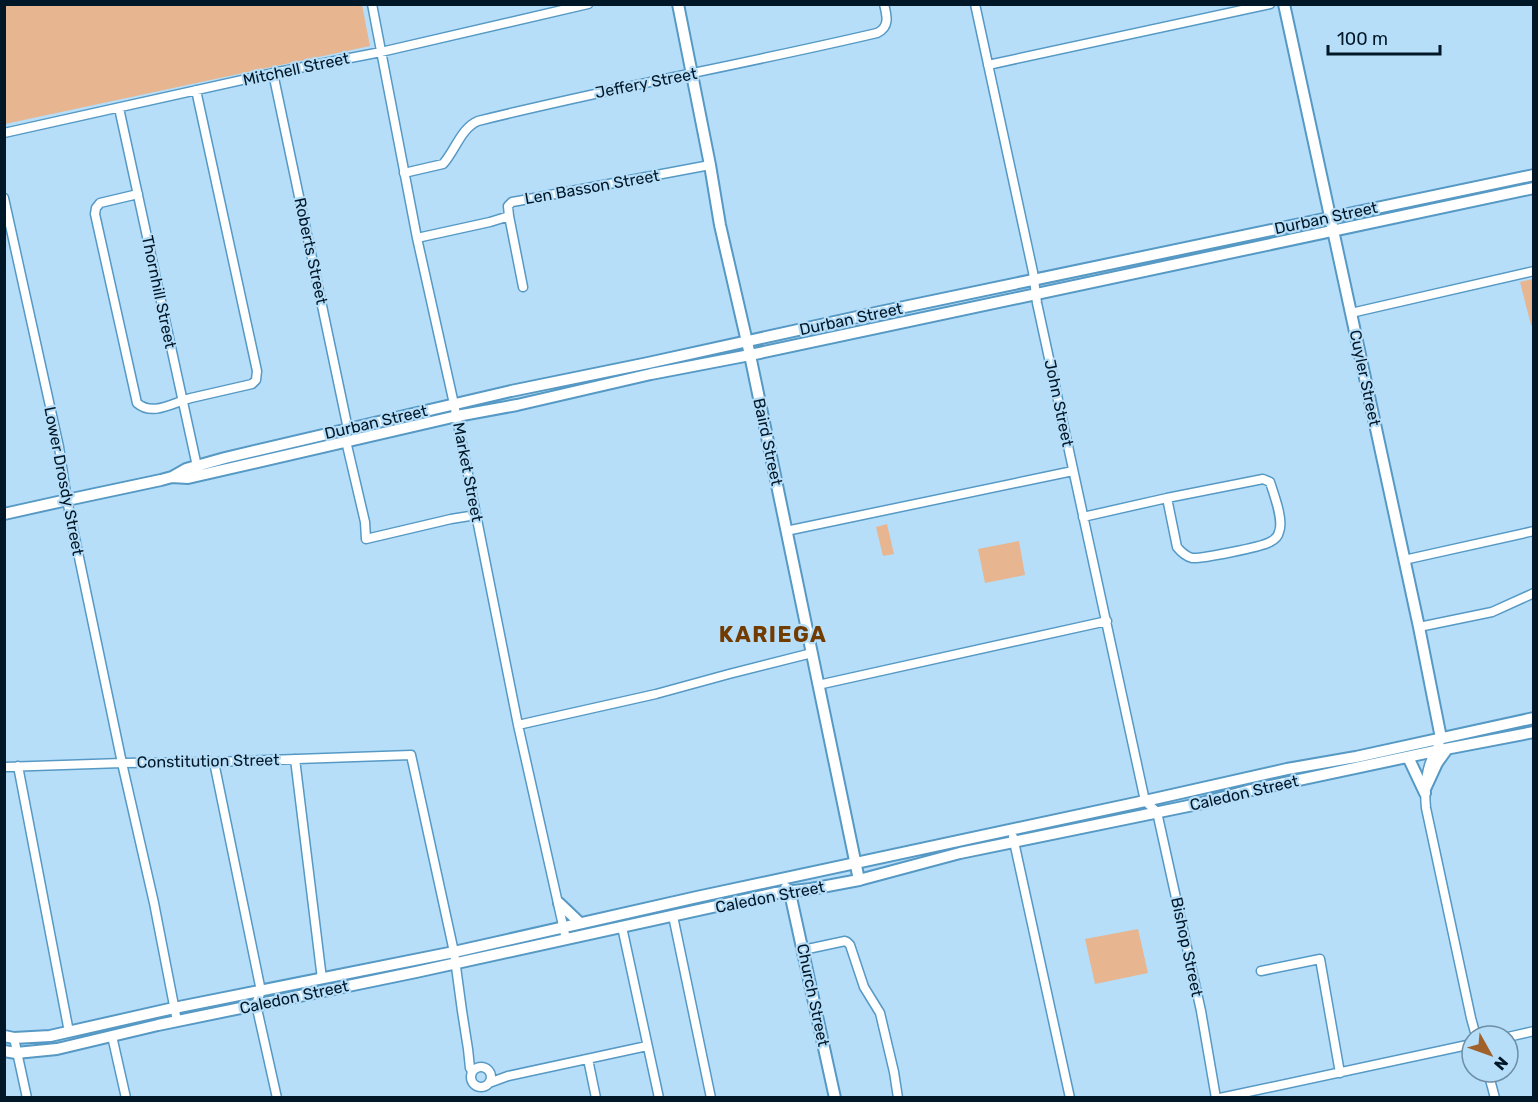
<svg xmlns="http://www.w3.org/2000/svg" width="1538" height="1102" font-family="Rubik,sans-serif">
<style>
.green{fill:#e7b58f}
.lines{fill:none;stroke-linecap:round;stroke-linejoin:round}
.minor-casing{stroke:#5699c4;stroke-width:11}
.tertiary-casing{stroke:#5699c4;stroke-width:14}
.secondary-casing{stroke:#5699c4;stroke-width:14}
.minor{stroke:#fff;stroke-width:8}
.tertiary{stroke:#fff;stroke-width:10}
.secondary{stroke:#fff;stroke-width:10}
.labels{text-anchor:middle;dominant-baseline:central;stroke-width:4.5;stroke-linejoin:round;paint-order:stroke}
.street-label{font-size:16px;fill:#001727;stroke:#b6def9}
.district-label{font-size:22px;font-weight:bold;letter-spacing:1.5px;fill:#723b00;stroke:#b6def9}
</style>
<rect width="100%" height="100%" fill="#b6def9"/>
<path class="green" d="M4,5H362L370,46L5,124Z
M1533,279V325H1531L1520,282Z
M887,524L894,554L883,556L876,527Z
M1019,541L1025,575L985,583L978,549Z
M1138,929L1148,973L1095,984L1085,939Z"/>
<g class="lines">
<g class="minor-casing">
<path id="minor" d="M372,4L417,238L454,404L518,725L566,939
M975,4L1033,272L1037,303L1145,801L1157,812L1201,1011L1216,1098
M988,65L1270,4
M273,73L348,429
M119,108L198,471
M4,133L273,73L381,52L588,4
M404,173L443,164C455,151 461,128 478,121C610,88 745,64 877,33C890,27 887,16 884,4
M138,194L100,203L96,208L95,214L137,403C153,417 174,402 191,398L252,384L256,380L257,371L196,90
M4,198L59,447L67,500L122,763L154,903L177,1021
M509,216L523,287
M417,238L490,222L509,216L508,206L512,202L518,201L710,165
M1351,313L1534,271
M346,441L365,522L366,539L451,519L476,515
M1083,517L1167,498L1263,479L1270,482C1274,495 1284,520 1279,532C1278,537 1274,540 1270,542C1261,547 1201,559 1192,558C1185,556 1181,552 1177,547L1167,498
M786,531L1073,471
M1404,560L1534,531
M1419,627L1492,612L1534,593
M818,685L1107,621
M518,725L656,694L729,674L812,653
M1435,751C1425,769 1424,788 1426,808L1471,1018L1476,1036
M295,759L322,979
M214,762L261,991L256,1004L277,1098
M18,766L69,1032
M4,767L122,763L214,762L411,755L454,952L462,1011L468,1049L470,1068L472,1071
M1013,837L1070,1098
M673,916L711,1098
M622,927L659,1098
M803,950L845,941L847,942L850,945L864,987L880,1013L894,1072L898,1098
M1261,971L1320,959L1340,1073
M112,1036L126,1098
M1508,1037L1534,1031
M14,1038L27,1098
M588,1059L596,1098
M471 1077a10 10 0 1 1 20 0a10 10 0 1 1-20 0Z
M1488,1072L1495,1098
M489,1083L508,1076L647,1046
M1220,1098L1472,1044"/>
</g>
<g class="tertiary-casing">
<path id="tertiary" d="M678,4L710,165L720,225L750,355L859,880
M172,477L188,478L457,416L517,405L651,374L750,355L1534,188
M4,514L67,500L161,480L172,477L186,469L225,458L511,391L648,363L880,312L1534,175"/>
</g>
<g class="secondary-casing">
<path id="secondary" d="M1284,4L1419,627L1441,738L1438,743
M1408,757L1425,793
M1425,789L1437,763L1447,749
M786,888L790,893L835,1098
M559,903L580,923
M4,1036L14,1038L50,1036L174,1008L454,952L697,897L1145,801L1287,769L1356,757L1534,718
M4,1051L16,1053L57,1049L158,1025L416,972L776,893L811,889L859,880L960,853L1198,804L1247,791L1435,751L1534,732"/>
</g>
<use href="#minor" class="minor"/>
<use href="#tertiary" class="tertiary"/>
<use href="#secondary" class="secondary"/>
</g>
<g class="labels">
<g class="street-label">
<text transform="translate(296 69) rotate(-12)">Mitchell Street</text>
<text transform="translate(646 83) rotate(-11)">Jeffery Street</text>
<text transform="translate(592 187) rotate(-10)">Len Basson Street</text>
<text transform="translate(1326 218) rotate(-12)">Durban Street</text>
<text transform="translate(311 251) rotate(78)">Roberts Street</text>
<text transform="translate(159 292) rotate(78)">Thornhill Street</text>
<text transform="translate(851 319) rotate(-12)">Durban Street</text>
<text transform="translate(1365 378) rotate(78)">Cuyler Street</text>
<text transform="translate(1059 403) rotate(78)">John Street</text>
<text transform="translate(376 422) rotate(-13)">Durban Street</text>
<text transform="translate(768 442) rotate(78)">Baird Street</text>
<text transform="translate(468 472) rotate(79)">Market Street</text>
<text transform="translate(64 481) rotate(79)">Lower Drosdy Street</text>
<text transform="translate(208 761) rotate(-1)">Constitution Street</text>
<text transform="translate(1244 793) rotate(-13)">Caledon Street</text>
<text transform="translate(770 897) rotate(-11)">Caledon Street</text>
<text transform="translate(1187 947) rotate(78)">Bishop Street</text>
<text transform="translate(813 995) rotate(78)">Church Street</text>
<text transform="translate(294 997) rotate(-12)">Caledon Street</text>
</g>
<g class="district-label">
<text x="773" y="634">KARIEGA</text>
</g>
</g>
<rect width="1538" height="1102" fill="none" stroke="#001727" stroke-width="12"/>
<g transform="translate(1490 1054) rotate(130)"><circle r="28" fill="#b6def9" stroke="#6d8ea5" stroke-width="1.5"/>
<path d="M0-4.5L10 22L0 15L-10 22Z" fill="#a1612a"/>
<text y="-9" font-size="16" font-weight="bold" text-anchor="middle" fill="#001727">N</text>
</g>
<path d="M1328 45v9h112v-9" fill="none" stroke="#001727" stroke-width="3"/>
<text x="1337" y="45" font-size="18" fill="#001727" stroke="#b6def9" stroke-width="4.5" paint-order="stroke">100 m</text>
</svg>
